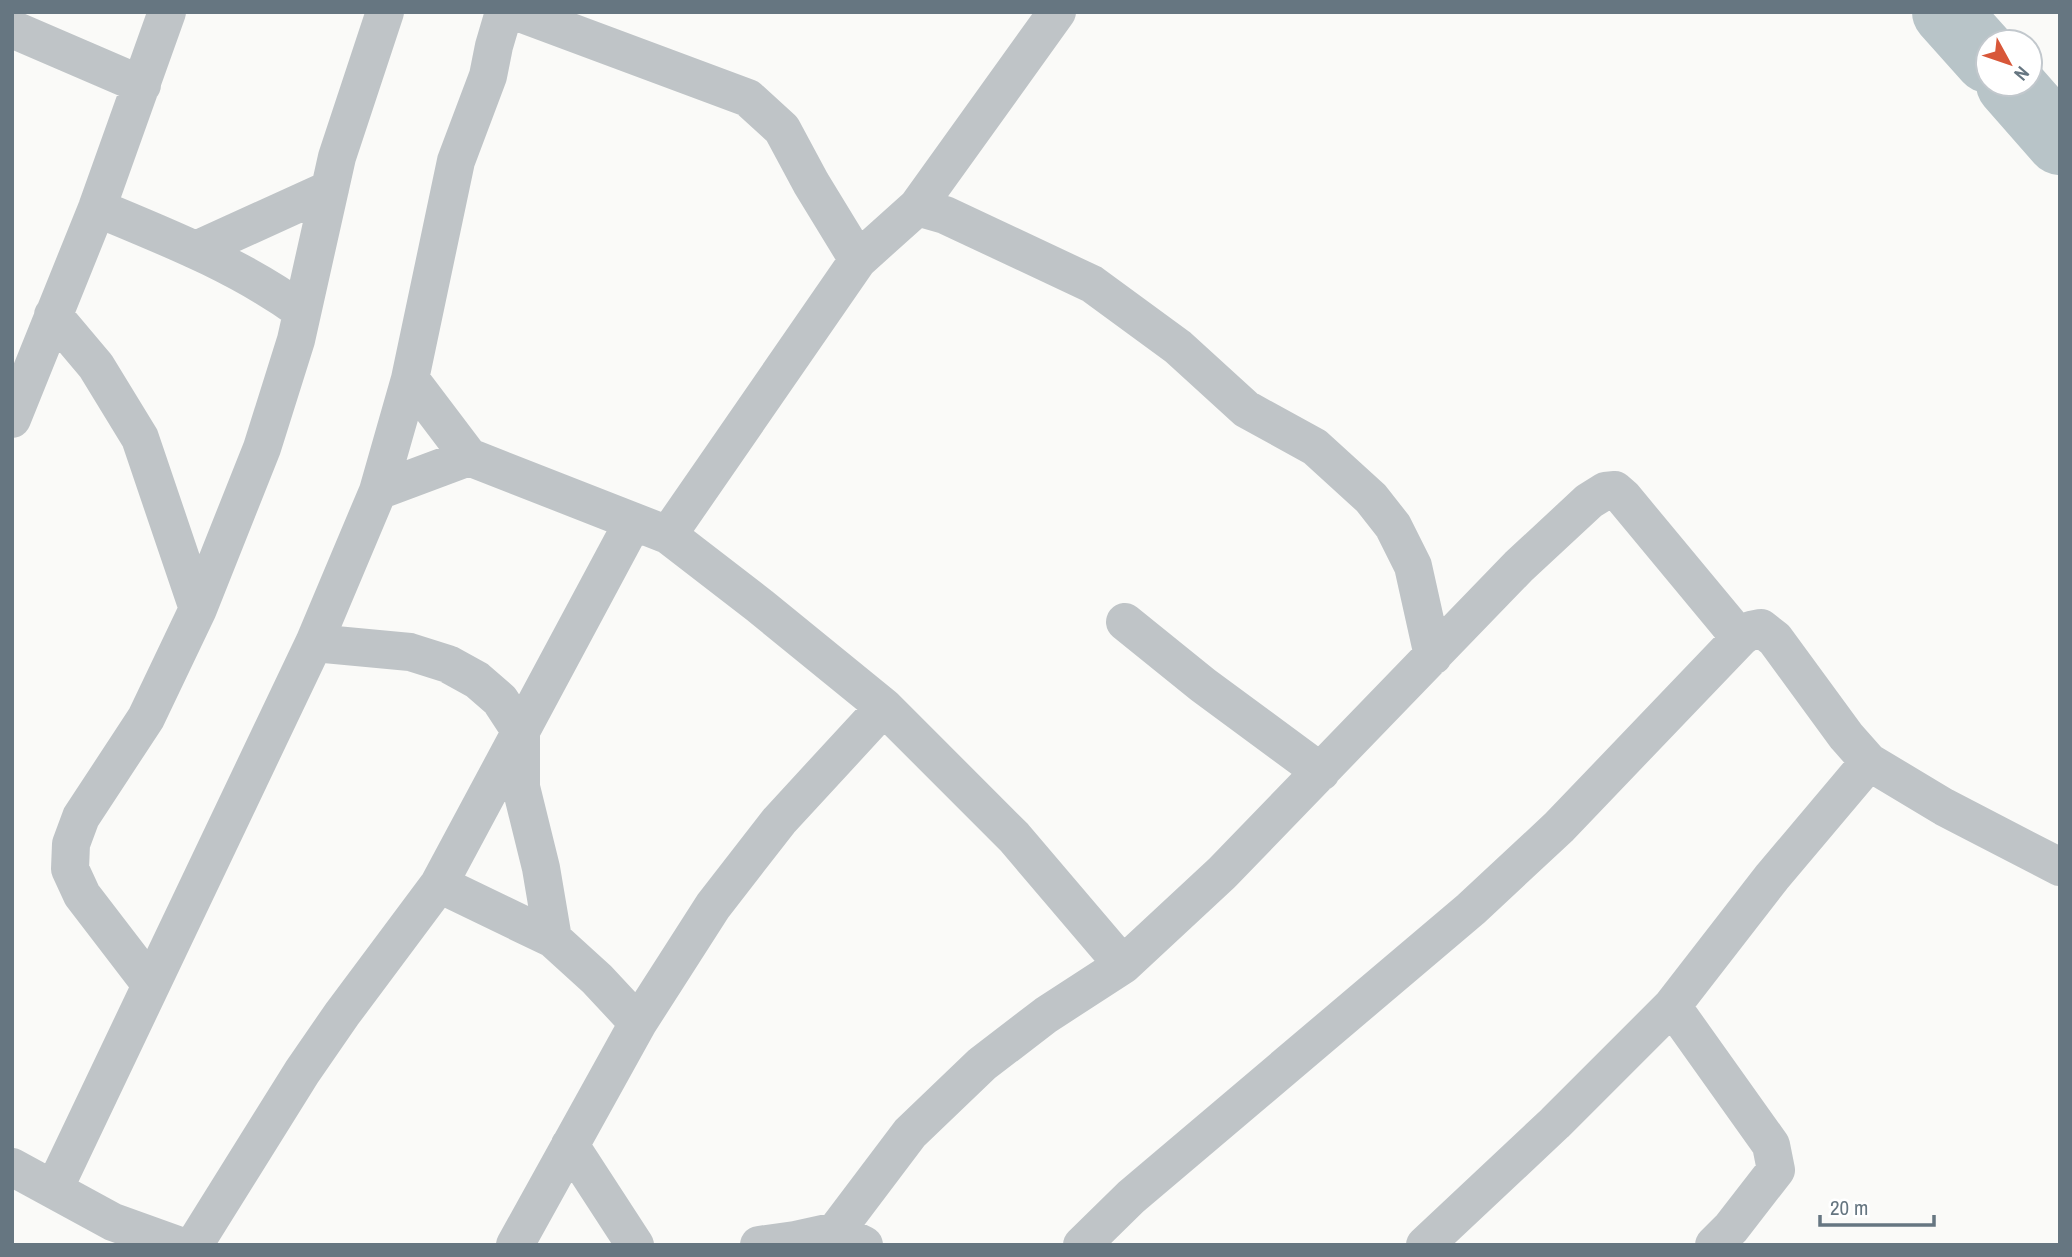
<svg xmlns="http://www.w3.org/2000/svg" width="2072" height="1257" font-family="'Archivo Narrow',sans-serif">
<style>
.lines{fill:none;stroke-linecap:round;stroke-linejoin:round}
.river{stroke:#b8c4c8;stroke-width:68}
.minor{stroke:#bfc4c7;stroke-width:38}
</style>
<rect width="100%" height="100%" fill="#fafaf8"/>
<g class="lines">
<path class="river" d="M1946,12L1988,59
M2010,84L2060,141"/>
<path class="minor" d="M517,12L748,98L782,129L811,183L858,260
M12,29L142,85
M917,207L945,215L1092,284L1178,347L1246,409L1315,447L1371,498L1393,526L1413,566L1433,656
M97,208C169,238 238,265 302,311
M198,249L330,189
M53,315L96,366L140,438L198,609
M410,379L469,457L668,535L760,606L884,707L1014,837L1123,965
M12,419L97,208L167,12
M378,491L469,457
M668,535L858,260L917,207L1057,12
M1125,622L1203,685L1321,772
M314,643L410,652L448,664L477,680L500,700L521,732V787L541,868L553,939
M1869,762L1944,807L2060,867
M439,884L553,939L597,979L638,1023
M151,985L82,895L70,869L71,844L81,817L146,718L198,609L262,448L296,340L337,157L385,12
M1672,1006L1771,1145L1776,1170L1731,1228L1714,1245
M570,1145L635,1245
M12,1167L113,1222L177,1245
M54,1189L314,643L378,491L410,379L456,161L488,76L494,46L504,12
M194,1245L302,1072L342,1014L439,884L633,522
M515,1245L638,1023L713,906L779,821L884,707
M759,1245L795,1240L836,1231L864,1245
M833,1245L836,1231L910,1133L982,1064L1046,1015L1123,965L1222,873L1519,566L1589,501L1605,491L1615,490L1623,497L1740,638
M1082,1245L1131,1197L1471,909L1559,827L1740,638L1751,630L1761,628L1775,639L1846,736L1869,762L1772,877L1672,1006L1555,1123L1425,1245"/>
</g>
<rect width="2072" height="1257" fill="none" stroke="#667681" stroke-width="28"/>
<g transform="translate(2009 63) rotate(130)"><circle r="33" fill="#ffffff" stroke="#c2c8cd" stroke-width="2"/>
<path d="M0-5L12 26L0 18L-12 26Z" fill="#d85739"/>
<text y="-10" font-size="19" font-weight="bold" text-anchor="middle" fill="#667681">N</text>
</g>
<path d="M1820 1215v10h114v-10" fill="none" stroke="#667681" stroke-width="3.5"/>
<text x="1830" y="1215" font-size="21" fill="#667681" stroke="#ffffff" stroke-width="5" paint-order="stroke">20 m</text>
</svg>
